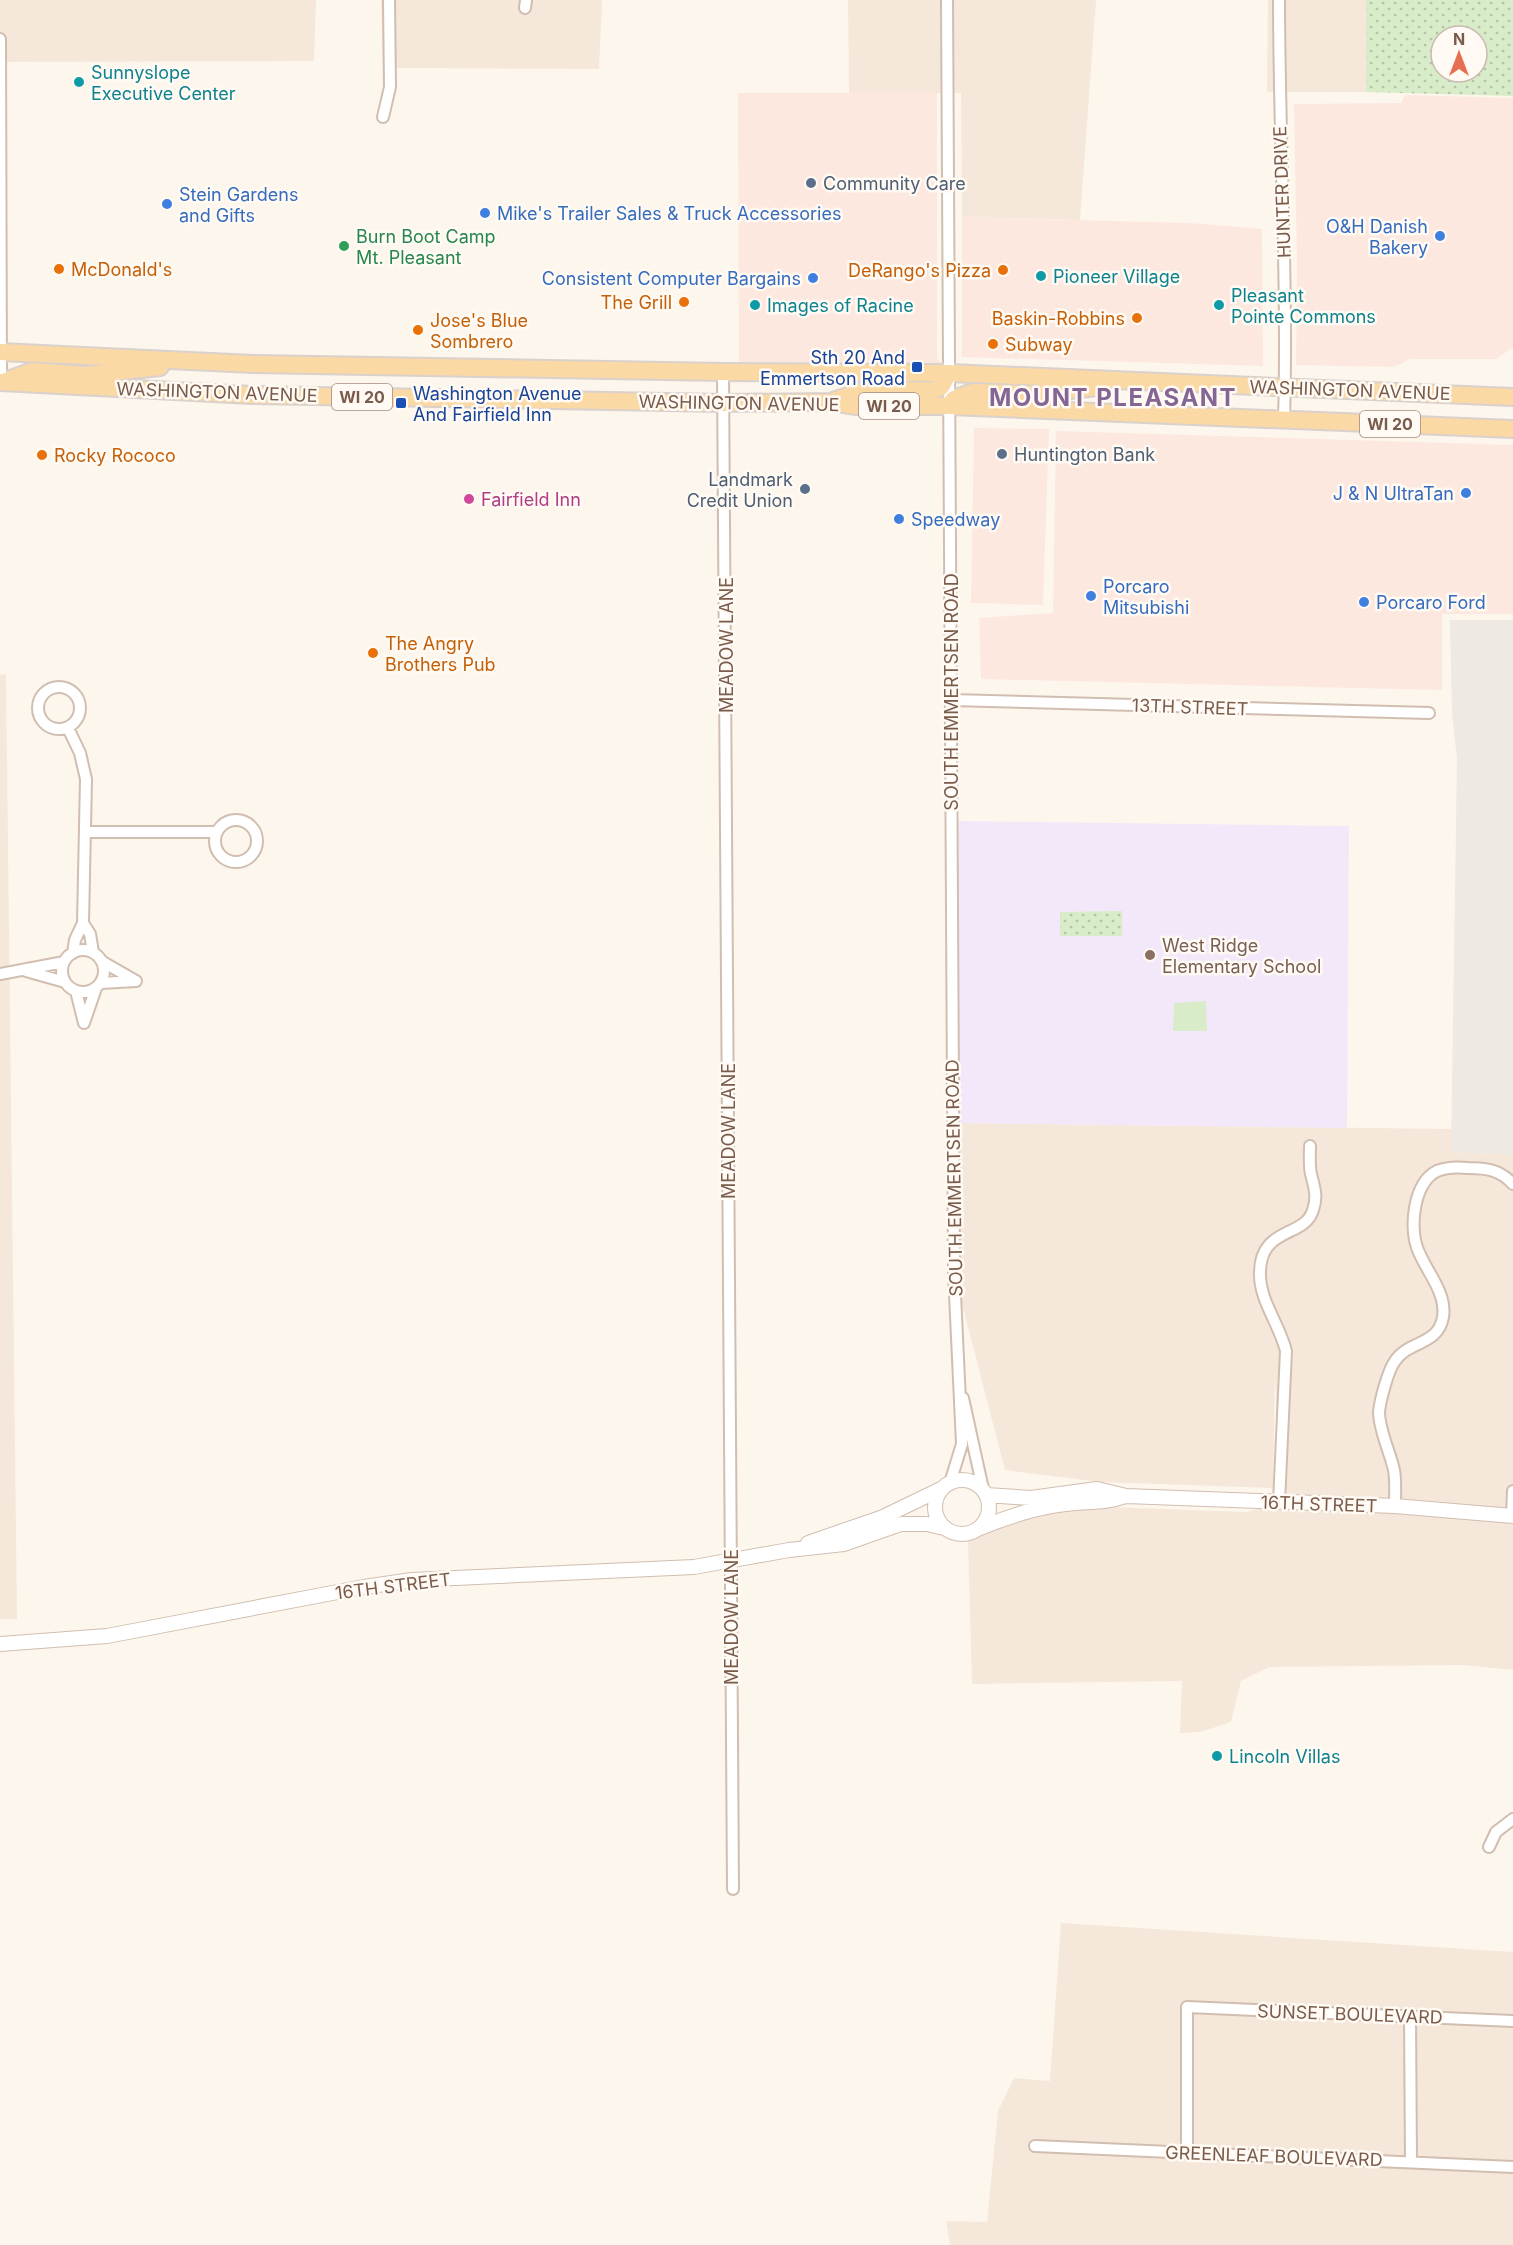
<svg xmlns="http://www.w3.org/2000/svg" width="1513" height="2245" font-family="Inter,sans-serif">
<style>
.residential{fill:#f5e8da}
.commercial{fill:#fde8e0}
.industrial{fill:#efe9e4}
.education{fill:#f3e8fa}
.grass{fill:url(#grass-dots);fill-rule:evenodd}
.park{fill:#d8ecc9}
.lines{fill:none;stroke-linecap:round;stroke-linejoin:round}
.minor-casing{stroke:#d1beb0;stroke-width:14}
.tertiary-casing{stroke:#d1beb0;stroke-width:16}
.primary-casing{stroke:#dad1cd;stroke-width:20}
.minor{stroke:#fff;stroke-width:10}
.tertiary{stroke:#fff;stroke-width:14}
.primary{stroke:#fbd9a5;stroke-width:16}
.culture-dot{fill:#0f9aa8;stroke:#fffaf3;stroke-width:2}
.service-dot{fill:#5c6f8a;stroke:#fffaf3;stroke-width:2}
.shop-dot{fill:#3f7fe0;stroke:#fffaf3;stroke-width:2}
.leisure-dot{fill:#2e9e5b;stroke:#fffaf3;stroke-width:2}
.food-dot{fill:#e8710a;stroke:#fffaf3;stroke-width:2}
.transit-dot{fill:#1a4fb4;stroke:#fffaf3;stroke-width:2}
.hotel-dot{fill:#d1479c;stroke:#fffaf3;stroke-width:2}
.education-dot{fill:#8d6e63;stroke:#fffaf3;stroke-width:2}
.labels{text-anchor:middle;dominant-baseline:central;stroke-width:5;stroke-linejoin:round;paint-order:stroke}
.shield{fill:#fffaf3;stroke:#a28b7f;stroke-width:1.5}
.shield-label{font-size:16px;font-weight:bold;fill:#7a5c4d}
.culture-label{font-size:18px;fill:#0d838f;stroke:#fffaf3;text-anchor:start}
.service-label{font-size:18px;fill:#4e5e75;stroke:#fffaf3;text-anchor:start}
.street-label{font-size:18px;fill:#7a5c4d;stroke:#fffaf3}
.shop-label{font-size:18px;fill:#366cbe;stroke:#fffaf3;text-anchor:start}
.leisure-label{font-size:18px;fill:#27864d;stroke:#fffaf3;text-anchor:start}
.food-label{font-size:18px;fill:#c56008;stroke:#fffaf3;text-anchor:start}
.transit-label{font-size:18px;fill:#164399;stroke:#fffaf3;text-anchor:end}
.hotel-label{font-size:18px;fill:#b23c85;stroke:#fffaf3;text-anchor:start}
.education-label{font-size:18px;fill:#785e54;stroke:#fffaf3;text-anchor:start}
.district-label{font-size:24px;font-weight:bold;letter-spacing:1.5px;fill:#846695;stroke:#fffaf3}
</style>
<defs>
<pattern id="grass-dots" width="8" height="8" patternUnits="userSpaceOnUse" patternTransform="scale(1.5)"><rect width="8" height="8" fill="#d8ecc9"/><path d="M2 2h.1M6 6h.1" fill="none" stroke="#b4c2a5" stroke-width="1.8" stroke-linecap="round"/></pattern>
</defs>
<rect width="100%" height="100%" fill="#fdf6ec"/>
<path class="residential" d="M0,0H316L314,61L0,62Z
M381,0H602L599,69L383,68Z
M848,0H1096L1080,220L962,217L961,93H849Z
M1268,0H1366V92H1267Z
M6,674L17,1619H0V675Z
M954,1123L1452,1129L1451,1152L1513,1155V1670L1463,1665L1269,1667L1241,1681L1231,1722L1200,1732L1180,1733L1182,1681L972,1684L968,1540L995,1527L1046,1511L1108,1507L1247,1512L1279,1502L1275,1373L1273,1488L1101,1482L1005,1470L954,1273Z
M1061,1923L1513,1952V2245H950L946,2221L987,2222L998,2111L1014,2078L1050,2081Z"/>
<path class="commercial" d="M738,93H937V358L949,373L739,372Z
M1405,95L1513,98V347L1497,359H1410L1394,367L1296,365L1297,261L1294,104L1401,103Z
M962,217L1190,223L1262,229L1263,366L962,357Z
M974,428L1049,429L1043,605L971,603Z
M1056,431L1513,445V614H1442V690L981,679L979,618L1053,613Z"/>
<path class="industrial" d="M1450,620H1513V1155L1451,1152L1457,759L1452,714Z"/>
<path class="education" d="M951,821L1349,826L1347,1128L954,1123Z"/>
<path class="grass" d="M1366,0H1513V96L1366,92ZM1441,36H1477V72H1441Z
M1122,911V936H1060V912Z"/>
<path class="park" d="M1206,1001L1207,1031H1173L1174,1003Z"/>
<g class="lines">
<g class="minor-casing">
<path id="minor" d="M947,0L954,1273L962,1444L950,1483
M1279,0C1279,140 1288,280 1284,420
M525,8L526,0
M0,39L1,382
M383,117L390,87L389,0
M723,372L733,1889
M38 708a21 21 0 1 1 42 0a21 21 0 1 1-42 0Z
M951,700L1429,713
M68,728L80,753L86,779L83,923L75,940L73,953
M215 841a21 21 0 1 1 42 0a21 21 0 1 1-42 0Z
M86,832H217
M83,923L90,934L93,952
M62 971a21 21 0 1 1 42 0a21 21 0 1 1-42 0Z
M103,962L136,981
M26,971L65,982
M0,974L64,962
M101,983L136,981
M76,991L84,1023
M84,1023L96,988
M963,1398L983,1489
M1279,1502L1286,1351C1280,1325 1259,1300 1260,1273C1260,1226 1305,1238 1313,1210C1318,1196 1314,1187 1311,1174C1309,1166 1310,1155 1310,1146
M1395,1506C1395,1494 1396,1481 1394,1470C1390,1452 1379,1430 1379,1412C1380,1401 1388,1370 1395,1361C1409,1340 1438,1346 1443,1317C1447,1293 1426,1271 1418,1250C1409,1229 1413,1183 1437,1171C1447,1167 1458,1167 1468,1168C1487,1168 1500,1170 1513,1184
M1512,1516L1513,1491
M1489,1847L1496,1832L1513,1819
M1410,2016L1411,2162
M1035,2146L1513,2167
M1187,2153V2007L1513,2021"/>
</g>
<g class="tertiary-casing">
<path id="tertiary" d="M935 1507a27 27 0 1 1 54 0a27 27 0 1 1-54 0Z
M986,1495L1031,1498L1097,1489L1126,1496L1395,1506L1513,1516
M980,1528C1008,1517 1036,1507 1066,1504C1088,1501 1103,1504 1126,1496
M808,1543L883,1517L943,1488
M0,1644L107,1636L364,1587L412,1580L694,1567L789,1550L844,1544L901,1524H927L944,1528"/>
</g>
<g class="primary-casing">
<path id="primary" d="M0,352L253,364L723,372L949,373L1513,397
M8,380L33,371L86,375L160,367
M0,382L252,395L724,403L830,402L855,406H949L1513,429
M833,401L862,391L935,390L941,387L949,373
M949,406L954,399L973,392L1033,394L1098,387"/>
</g>
<use href="#minor" class="minor"/>
<use href="#tertiary" class="tertiary"/>
<use href="#primary" class="primary"/>
</g>
<g class="culture-dot">
<circle cx="79" cy="82" r="6"/>
<circle cx="1041" cy="276" r="6"/>
<circle cx="755" cy="305" r="6"/>
<circle cx="1219" cy="305" r="6"/>
<circle cx="1217" cy="1756" r="6"/>
</g>
<g class="service-dot">
<circle cx="811" cy="183" r="6"/>
<circle cx="1002" cy="454" r="6"/>
<circle cx="805" cy="489" r="6"/>
</g>
<g class="shop-dot">
<circle cx="167" cy="204" r="6"/>
<circle cx="485" cy="213" r="6"/>
<circle cx="1440" cy="236" r="6"/>
<circle cx="813" cy="278" r="6"/>
<circle cx="1466" cy="493" r="6"/>
<circle cx="899" cy="519" r="6"/>
<circle cx="1091" cy="596" r="6"/>
<circle cx="1364" cy="602" r="6"/>
</g>
<circle class="leisure-dot" cx="344" cy="246" r="6"/>
<g class="food-dot">
<circle cx="59" cy="269" r="6"/>
<circle cx="1003" cy="270" r="6"/>
<circle cx="684" cy="302" r="6"/>
<circle cx="1137" cy="318" r="6"/>
<circle cx="418" cy="330" r="6"/>
<circle cx="993" cy="344" r="6"/>
<circle cx="42" cy="455" r="6"/>
<circle cx="373" cy="653" r="6"/>
</g>
<g class="transit-dot">
<rect x="911" y="361" width="12" height="12" rx="3"/>
<rect x="395" y="397" width="12" height="12" rx="3"/>
</g>
<circle class="hotel-dot" cx="469" cy="499" r="6"/>
<circle class="education-dot" cx="1150" cy="955" r="6"/>
<g class="labels">
<g class="shield">
<rect x="332" y="384" width="60" height="26" rx="4.5"/>
<rect x="859" y="393" width="60" height="26" rx="4.5"/>
<rect x="1360" y="411" width="60" height="26" rx="4.5"/>
</g>
<g class="shield-label">
<text x="362" y="397">WI 20</text>
<text x="889" y="406">WI 20</text>
<text x="1390" y="424">WI 20</text>
</g>
<g class="culture-label">
<text x="91" y="72">Sunnyslope<tspan x="91" dy="21">Executive Center</tspan></text>
<text x="1053" y="276">Pioneer Village</text>
<text x="1231" y="295">Pleasant<tspan x="1231" dy="21">Pointe Commons</tspan></text>
<text x="767" y="305">Images of Racine</text>
<text x="1229" y="1756">Lincoln Villas</text>
</g>
<g class="service-label">
<text x="823" y="183">Community Care</text>
<text x="1014" y="454">Huntington Bank</text>
<text x="793" y="479" text-anchor="end">Landmark<tspan x="793" dy="21">Credit Union</tspan></text>
</g>
<g class="street-label">
<text transform="translate(1282 192) rotate(-92)">HUNTER DRIVE</text>
<text transform="translate(1350 390) rotate(2)">WASHINGTON AVENUE</text>
<text transform="translate(217 392) rotate(2)">WASHINGTON AVENUE</text>
<text transform="translate(739 403) rotate(1)">WASHINGTON AVENUE</text>
<text transform="translate(726 645) rotate(-90)">MEADOW LANE</text>
<text transform="translate(951 692) rotate(-90)">SOUTH EMMERTSEN ROAD</text>
<text transform="translate(1190 707) rotate(2)">13TH STREET</text>
<text transform="translate(728 1131) rotate(-90)">MEADOW LANE</text>
<text transform="translate(954 1178) rotate(-91)">SOUTH EMMERTSEN ROAD</text>
<text transform="translate(1319 1504) rotate(2)">16TH STREET</text>
<text transform="translate(393 1586) rotate(-7)">16TH STREET</text>
<text transform="translate(731 1617) rotate(-90)">MEADOW LANE</text>
<text transform="translate(1350 2014) rotate(2)">SUNSET BOULEVARD</text>
<text transform="translate(1274 2156) rotate(2)">GREENLEAF BOULEVARD</text>
</g>
<g class="shop-label">
<text x="179" y="194">Stein Gardens<tspan x="179" dy="21">and Gifts</tspan></text>
<text x="497" y="213">Mike's Trailer Sales &amp; Truck Accessories</text>
<text x="1428" y="226" text-anchor="end">O&amp;H Danish<tspan x="1428" dy="21">Bakery</tspan></text>
<text x="801" y="278" text-anchor="end">Consistent Computer Bargains</text>
<text x="1454" y="493" text-anchor="end">J &amp; N UltraTan</text>
<text x="911" y="519">Speedway</text>
<text x="1103" y="586">Porcaro<tspan x="1103" dy="21">Mitsubishi</tspan></text>
<text x="1376" y="602">Porcaro Ford</text>
</g>
<g class="leisure-label">
<text x="356" y="236">Burn Boot Camp<tspan x="356" dy="21">Mt. Pleasant</tspan></text>
</g>
<g class="food-label">
<text x="71" y="269">McDonald's</text>
<text x="991" y="270" text-anchor="end">DeRango's Pizza</text>
<text x="672" y="302" text-anchor="end">The Grill</text>
<text x="1125" y="318" text-anchor="end">Baskin-Robbins</text>
<text x="430" y="320">Jose's Blue<tspan x="430" dy="21">Sombrero</tspan></text>
<text x="1005" y="344">Subway</text>
<text x="54" y="455">Rocky Rococo</text>
<text x="385" y="643">The Angry<tspan x="385" dy="21">Brothers Pub</tspan></text>
</g>
<g class="transit-label">
<text x="905" y="357">Sth 20 And<tspan x="905" dy="21">Emmertson Road</tspan></text>
<text x="413" y="393" text-anchor="start">Washington Avenue<tspan x="413" dy="21">And Fairfield Inn</tspan></text>
</g>
<g class="hotel-label">
<text x="481" y="499">Fairfield Inn</text>
</g>
<g class="education-label">
<text x="1162" y="945">West Ridge<tspan x="1162" dy="21">Elementary School</tspan></text>
</g>
<g class="district-label">
<text x="1113" y="397">MOUNT PLEASANT</text>
</g>
</g>
<g transform="translate(1459 54)"><circle r="28" fill="#fffaf3" stroke="#cabbb1" stroke-width="1.5"/>
<path d="M0-4.5L10 22L0 15L-10 22Z" fill="#e76f51"/>
<text y="-9" font-size="16" font-weight="bold" text-anchor="middle" fill="#7a5c4d">N</text>
</g>
</svg>
